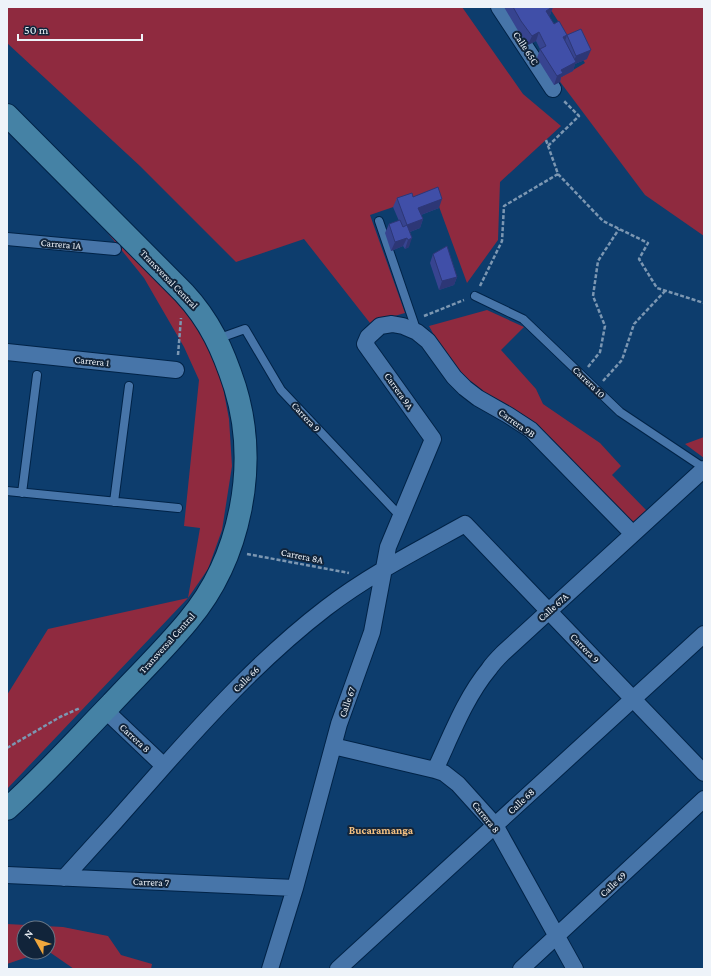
<svg xmlns="http://www.w3.org/2000/svg" width="711" height="976" font-family="'Crimson Pro',serif">
<style>
.green{fill:#8f2a3f}
.lines{fill:none;stroke-linecap:round;stroke-linejoin:round}
.service-casing{stroke:#012347;stroke-width:10}
.pedestrian-casing{stroke:#012347;stroke-width:14}
.minor-casing{stroke:#012347;stroke-width:18}
.secondary-casing{stroke:#012347;stroke-width:24}
.path{stroke:#7c97b2;stroke-width:2.5;stroke-dasharray:4 2;stroke-linecap:butt}
.service{stroke:#4775a9;stroke-width:8}
.pedestrian{stroke:#4775a9;stroke-width:12}
.minor{stroke:#4775a9;stroke-width:16}
.secondary{stroke:#4582a5;stroke-width:22}
.wall{fill:#374490}
.shaded-wall{fill:#2d3776}
.building{fill:#404fa8;stroke:#2d3776}
.labels{text-anchor:middle;dominant-baseline:central;stroke-width:4;stroke-linejoin:round;paint-order:stroke}
.street-label{font-size:10px;fill:#eef3f9;stroke:#11243a}
.neighbourhood-label{font-size:11px;font-weight:bold;fill:#f5c282;stroke:#11243a}
</style>
<rect width="100%" height="100%" fill="#0d3d6d"/>
<path class="green" d="M7,7H462L523,94L561,126L500,182L498,240L467,283L434,193L370,215L405,313L370,323L304,239L236,262L140,166L7,43Z
M549,7H704V236L645,195L558,79L585,63Z
M86,206L174,297L202,334L221,377L229,419L232,466L222,530L208,569L188,598L7,789V695L48,629L188,598L200,528L184,526L199,380L184,347L144,278Z
M487,310L524,327L501,350L536,389L543,404L600,443L621,466L612,475L647,511L632,525L530,419L472,386L450,364L429,326Z
M704,437V458L685,444Z
M7,924L63,927L108,936L121,955L152,964L151,969H74L48,951V928H24V952H42L7,964Z"/>
<g class="lines">
<g class="service-casing">
<path id="service" d="M379,221L417,332
M475,296L523,319L620,412L704,468
M217,339L245,329L281,390L401,517
M7,491L178,508
M22,493L37,375
M114,502L129,386"/>
</g>
<g class="pedestrian-casing">
<path id="pedestrian" d="M7,239L115,249"/>
</g>
<g class="minor-casing">
<path id="minor" d="M499,7L553,89
M7,352L176,370
M105,710L164,766
M333,746L435,770L444,773L458,784L495,825L575,969
M435,770C451,736 465,698 489,669C493,663 498,658 503,653L704,469
M7,875L295,888
M64,878C98,841 132,803 165,765C215,709 266,654 326,608C369,575 418,550 465,524L704,773
M270,969L295,888L339,724L372,632L388,547L433,439L365,344L368,337L380,326L392,324L403,326L417,332L428,341L454,377L465,388L478,398L508,415L531,430L633,534
M338,969L704,634
M521,969L704,799"/>
</g>
<g class="secondary-casing">
<path id="secondary" d="M7,115L184,293C210,321 223,350 235,387C259,465 241,558 188,621C164,650 137,676 112,703C77,739 44,776 7,809"/>
</g>
<path class="path" d="M546,140L558,174L603,221L648,243L639,259L657,288L704,303
M548,146L579,116L563,100
M480,286L502,241L504,206L558,174
M424,316L464,300
M178,355L181,318
M588,367L600,352L605,326L593,296L598,261L619,229
M603,381L622,360L634,324L665,291
M247,554L349,573
M7,748L60,717L80,708"/>
<use href="#service" class="service"/>
<use href="#pedestrian" class="pedestrian"/>
<use href="#minor" class="minor"/>
<use href="#secondary" class="secondary"/>
</g>
<path class="wall" d="M504,7H553L550,15L549,16L554,24L567,35L565,41L567,35L587,59L575,64L573,71L561,77L560,82L554,85L537,58L540,49L536,41L528,45L517,29Z
M413,197L439,208L421,215L423,219L420,228L410,232L409,247L405,249L403,246L391,251L385,233L389,224L399,221L393,207L397,198Z
M433,254L457,277L454,285L439,290L430,263Z"/>
<path class="shaded-wall" d="M552,7H553L550,15L543,20L546,11Z
M539,32L536,41L528,45L532,36Z
M567,35L564,44L563,37Z
M591,50L587,59L575,64L573,71L561,77L560,82L554,85L557,76L561,70L573,63L576,56Z
M442,199L439,208L415,217L418,208Z
M423,219L420,228L404,234L407,225Z
M407,238L403,246L391,251L395,242Z
M412,238L409,247L405,249L408,240Z
M457,277L454,285L439,290L442,281Z"/>
<path class="building" d="M513,7H552L546,11L554,24L559,21L567,35L563,37L576,62L561,70L563,73L557,76L540,49L546,46L539,32L532,36L521,21Z
M581,29L591,50L576,56L567,35Z
M438,187L442,199L418,208L423,219L407,225L412,238L408,240L407,238L395,242L389,224L400,220L403,227L407,225L397,198L412,193L413,197Z
M447,246L457,277L442,281L433,254Z"/>
<g class="labels">
<g class="street-label">
<text transform="translate(526 48) rotate(57)">Calle 65C</text>
<text transform="translate(61 244) rotate(5)">Carrera 1A</text>
<text transform="translate(169 279) rotate(46)">Transversal Central</text>
<text transform="translate(92 361) rotate(6)">Carrera 1</text>
<text transform="translate(589 382) rotate(44)">Carrera 10</text>
<text transform="translate(399 391) rotate(55)">Carrera 9A</text>
<text transform="translate(306 417) rotate(47)">Carrera 9</text>
<text transform="translate(517 423) rotate(35)">Carrera 9B</text>
<text transform="translate(302 556) rotate(11)">Carrera 8A</text>
<text transform="translate(553 607) rotate(-42)">Calle 67A</text>
<text transform="translate(167 643) rotate(-48)">Transversal Central</text>
<text transform="translate(585 648) rotate(46)">Carrera 9</text>
<text transform="translate(246 679) rotate(-45)">Calle 66</text>
<text transform="translate(347 702) rotate(-71)">Calle 67</text>
<text transform="translate(135 738) rotate(43)">Carrera 8</text>
<text transform="translate(521 801) rotate(-43)">Calle 68</text>
<text transform="translate(486 817) rotate(51)">Carrera 8</text>
<text transform="translate(151 882) rotate(2)">Carrera 7</text>
<text transform="translate(613 884) rotate(-43)">Calle 69</text>
</g>
<g class="neighbourhood-label">
<text x="381" y="830">Bucaramanga</text>
</g>
</g>
<rect width="711" height="976" fill="none" stroke="#eef3f9" stroke-width="16"/>
<g transform="translate(36 940) rotate(309)"><circle r="19" fill="#11243a" stroke="#697786"/>
<path d="M0-3L7 15L0 10L-7 15Z" fill="#efa73d"/>
<text y="-6" font-size="11" font-weight="bold" text-anchor="middle" fill="#eef3f9">N</text>
</g>
<path d="M18 34v6h124v-6" fill="none" stroke="#eef3f9" stroke-width="2"/>
<text x="24" y="34" font-size="12" fill="#eef3f9" stroke="#11243a" stroke-width="3" paint-order="stroke">50 m</text>
</svg>
